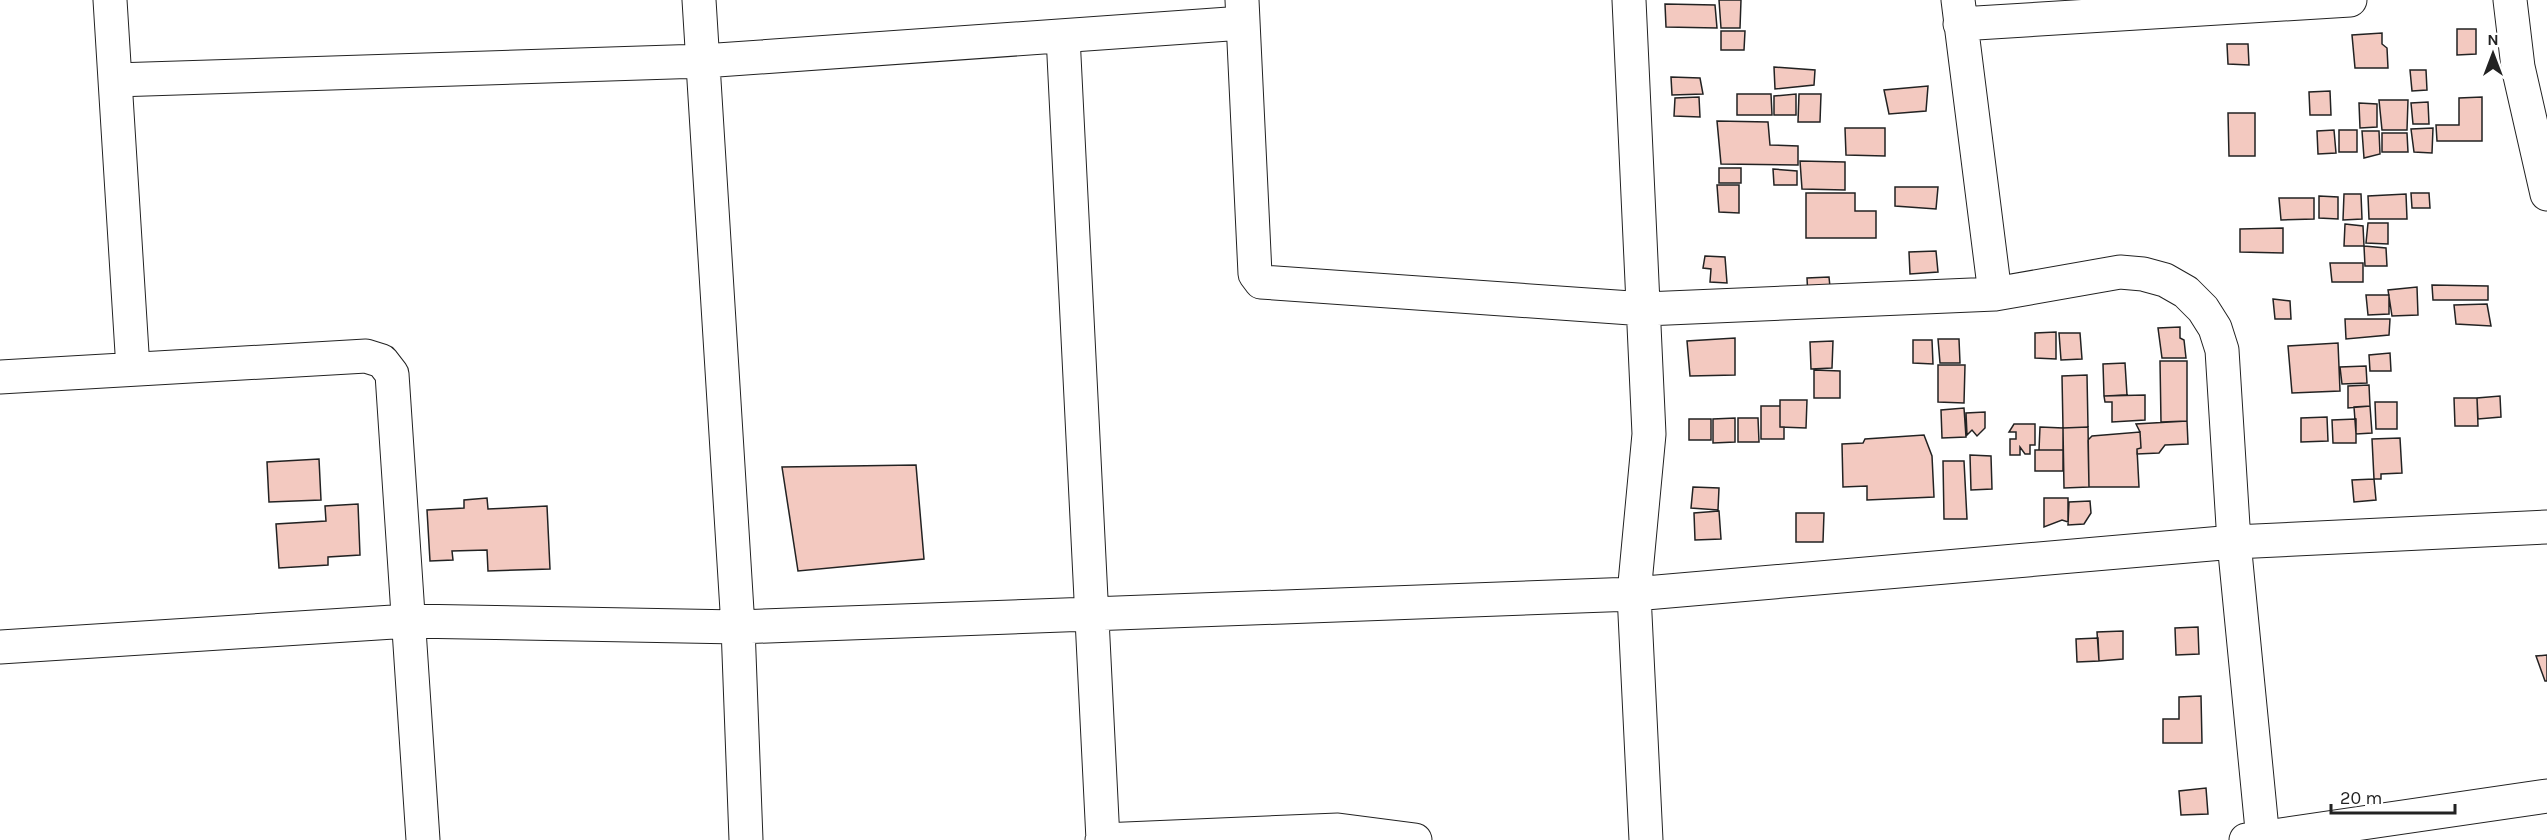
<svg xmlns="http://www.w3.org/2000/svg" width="2547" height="840" font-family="Karla,sans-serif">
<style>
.building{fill:#f3c9c0;stroke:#222;stroke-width:1.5}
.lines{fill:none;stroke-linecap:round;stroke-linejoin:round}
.minor-casing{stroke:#222;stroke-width:35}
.minor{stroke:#fff;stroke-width:33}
</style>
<rect width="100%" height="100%" fill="#fff"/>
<path class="building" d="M1719,0H1741L1740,28H1721Z
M1665,4L1715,5L1717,28L1666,27Z
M2457,29H2476V54L2457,55Z
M1721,31H1745L1744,50H1721Z
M2382,33V44L2387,48L2388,68H2355L2352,35Z
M2227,44H2248L2249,65L2228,64Z
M1774,67L1815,70L1814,85L1775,89Z
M2410,70H2426L2427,90L2412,91Z
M1671,77L1700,78L1703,94L1672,95Z
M1928,86L1926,111L1889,114L1884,90Z
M2330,91L2331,115H2310L2309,92Z
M1737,94H1771L1772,115H1737Z
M1796,94V115H1774V96Z
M1799,94H1821L1820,122H1798Z
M1699,97L1700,117L1674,116L1675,98Z
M2482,97V141H2437L2436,125H2459V98Z
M2379,100H2408L2407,130H2382Z
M2428,102L2429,124H2413L2411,103Z
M2359,103L2377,104V127L2360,128Z
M2228,113H2255V156H2229Z
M1717,121L1768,122L1770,145L1798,146V165L1721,164Z
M1845,128H1885V156L1846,155Z
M2433,128L2432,153L2414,152L2411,129Z
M2334,130L2336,153L2318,154L2317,131Z
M2339,130H2357V152H2339Z
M2362,131H2379L2380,154L2364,158Z
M2382,133H2407L2408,152H2382Z
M1800,161L1845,162V190L1802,189Z
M1719,168H1741V183H1719Z
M1773,169L1797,171V185H1774Z
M1717,185H1739V213L1719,212Z
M1895,187H1938L1936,209L1895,206Z
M1806,193H1855V211H1876V238H1806Z
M2411,193H2429L2430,208H2412Z
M2344,194H2361L2362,219L2343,220Z
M2406,194L2407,219H2369L2368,196Z
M2319,196L2338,197V219L2319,218Z
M2279,198H2314V219L2281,220Z
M2368,223H2388V244L2366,243Z
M2345,224L2363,226L2364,246H2344Z
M2283,228V253L2240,252V229Z
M2364,246L2386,248L2387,266H2365Z
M1936,251L1938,272L1910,274L1909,252Z
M1705,256L1725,257L1727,283L1710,282L1711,269L1703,268Z
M2330,263H2363V282H2332Z
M1829,277L1831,297H1808L1807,278Z
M2432,285L2488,286V300H2433Z
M2417,287L2418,315L2392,316L2388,290Z
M2366,295H2389V314L2368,315Z
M2273,299L2290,301L2291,319H2275Z
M2487,304L2491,326L2456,324L2454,305Z
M2345,319H2390L2389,335L2346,339Z
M2180,327V338L2184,340L2186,358H2162L2158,328Z
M2056,332V359L2035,358V333Z
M2059,333H2080L2082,359L2061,360Z
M1735,338V375L1690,376L1687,341Z
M1938,339H1959L1960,363H1940Z
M1913,340H1932L1933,364L1913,363Z
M1833,341L1832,368L1811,369L1810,342Z
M2338,343L2340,391L2292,393L2288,346Z
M2390,353L2391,371H2370L2369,355Z
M2160,361H2187V421L2161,422Z
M2125,363L2127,395L2104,396L2103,364Z
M1938,365H1965L1964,403L1938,402Z
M2366,366L2367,383L2342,384L2340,367Z
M1814,370L1840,371V398H1814Z
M2087,375L2088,427L2063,428L2062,376Z
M2369,385L2370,406L2348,408V386Z
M2145,395V420L2112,422V402H2105L2104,396Z
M2500,396L2501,417L2478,419L2477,398Z
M2454,398H2477L2478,426H2455Z
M1780,400H1807L1806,428L1780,427Z
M2375,402H2397V429H2376Z
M1761,406H1780V427H1784V439H1761Z
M2370,406L2372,433L2356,434L2354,407Z
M1964,408L1966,437L1942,438L1941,410Z
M1985,412V428L1977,436L1972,430L1967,435L1966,413Z
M2327,417L2328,441L2301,442V418Z
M1735,418V442L1713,443V419Z
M1738,418H1758L1759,442H1738Z
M1689,419H1711V440H1689Z
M2356,419V443H2333L2332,420Z
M2187,421L2188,444L2165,445L2159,453L2137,454V449L2141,448L2140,432L2136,424Z
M2014,424H2035V445H2030V454H2025L2020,447V455H2010V439H2016V432H2009Z
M2040,427L2063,428V450H2039Z
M2088,427L2089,487L2064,488L2063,428Z
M2140,432L2141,448L2137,449L2139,487H2089L2088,440L2092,436Z
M1924,435L1932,456L1934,497L1867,500V486L1843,487L1842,444L1863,443L1865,439Z
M2400,438L2402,473L2381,474V479H2374L2372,439Z
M2035,450H2063V471H2035Z
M1970,455L1991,456L1992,489L1971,490Z
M319,459L321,500L269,502L267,462Z
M1943,461H1964L1967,519H1944Z
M916,465L924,559L798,571L782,467Z
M2374,479L2376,500L2354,502L2352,480Z
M1693,487L1719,488L1718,510L1691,508Z
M487,498L488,509L547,506L550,569L488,571L487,550L452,551L453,560L430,561L427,510L464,508V500Z
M2044,498H2068V522L2062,520L2044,527Z
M2090,501L2091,513L2084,524L2068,525L2069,502Z
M358,504L360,555L328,557V565L279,568L276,524L326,521L325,506Z
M1719,511L1721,539L1695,540L1694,513Z
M1796,513H1824L1823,542H1796Z
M2198,627L2199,654L2176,655L2175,628Z
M2123,631V659L2099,661L2097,632Z
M2098,638L2099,661L2077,662L2076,639Z
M2547,655V681H2545L2536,656Z
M2201,696L2202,743H2163V719H2179V697Z
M2206,788L2208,814L2181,815L2179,791Z"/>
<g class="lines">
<g class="minor-casing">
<path id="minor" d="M110,0L133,369
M699,0L738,627L746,840
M1242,0L1255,274L1261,282L1645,309L1995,294L2120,272L2143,274L2165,280L2186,292L2203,309L2215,328L2222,350L2234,542L2263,840
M1629,0L1649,434L1634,594L1646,840
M1958,0L1995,294
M2510,0L2518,67L2547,194
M1960,24L2350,0
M1063,36L1103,840
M115,80L703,61L1243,23
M0,377L366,356L382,361L392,374L423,840
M0,647L409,621L738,627L1634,594L2234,542L2547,527
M1102,840L1338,830L1415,840
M2246,840L2547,796"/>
</g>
<use href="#minor" class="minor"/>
</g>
<g transform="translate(2493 54)" stroke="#ffffff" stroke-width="4.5" paint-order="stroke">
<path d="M0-4.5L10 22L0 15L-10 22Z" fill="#222222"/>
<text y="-9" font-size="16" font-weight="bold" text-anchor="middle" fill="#222222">N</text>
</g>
<path d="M2331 804v9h124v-9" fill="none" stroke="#222222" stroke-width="3"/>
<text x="2340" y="804" font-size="18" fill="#222222" stroke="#ffffff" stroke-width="4.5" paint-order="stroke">20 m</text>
</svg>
